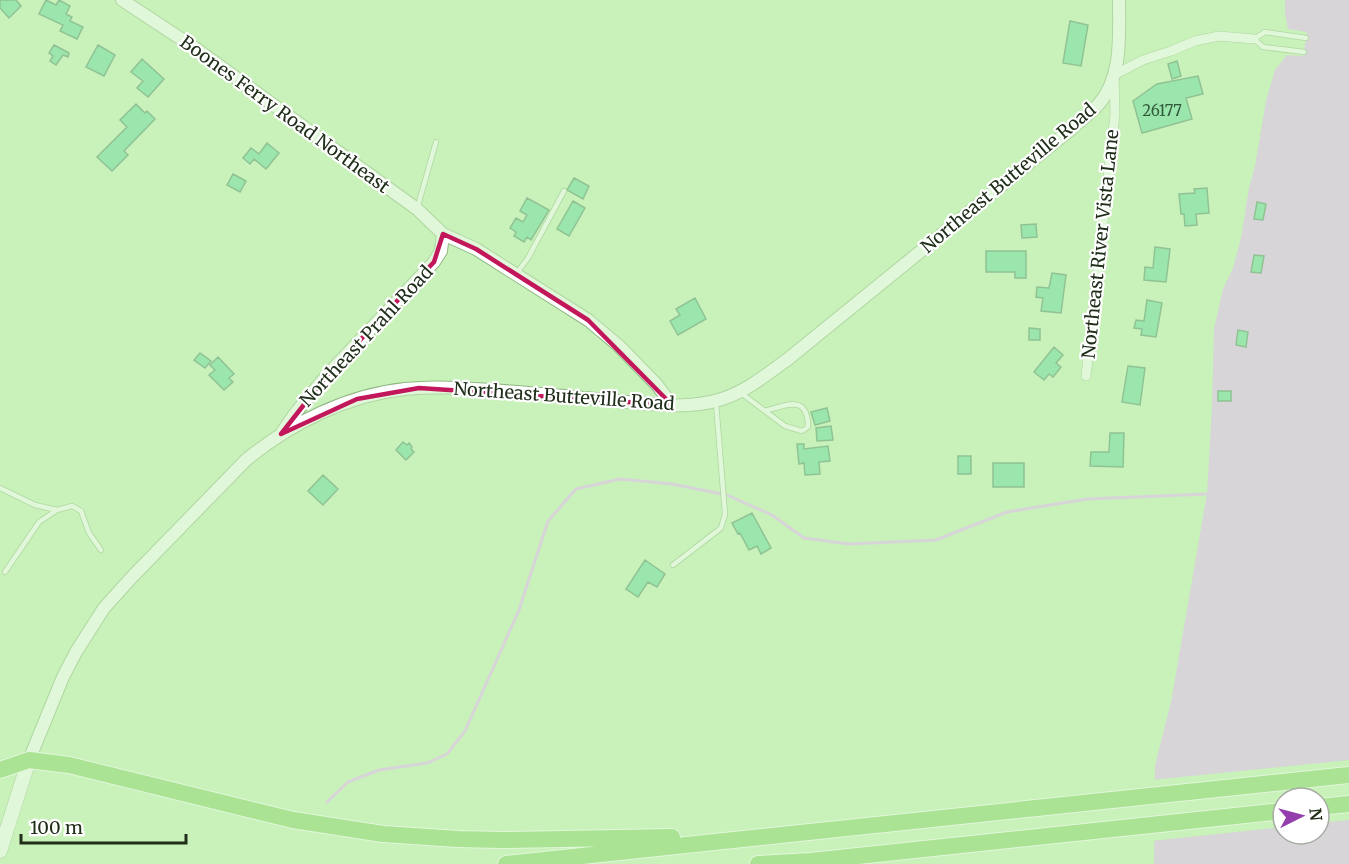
<svg xmlns="http://www.w3.org/2000/svg" width="1349" height="864" font-family="Merriweather,serif">
<style>
.water{fill:#e9b3fb;fill-rule:evenodd}
.pier{fill:#c9f1ba}
.lines{fill:none;stroke-linecap:round;stroke-linejoin:round}
.stream{stroke:#e9b3fb;stroke-width:3}
.building{fill:#63da9b;stroke:#4c8b67;stroke-width:1.5}
.service-casing{stroke:#91b883;stroke-width:6}
.minor-casing{stroke:#91b883;stroke-width:10}
.tertiary-casing{stroke:#91b883;stroke-width:14}
.secondary-casing{stroke:#91b883;stroke-width:15}
.motorway-casing{stroke:#fff;stroke-width:18}
.service{stroke:#fff;stroke-width:4.5}
.minor{stroke:#fff;stroke-width:9}
.tertiary{stroke:#fff;stroke-width:12}
.secondary{stroke:#fff;stroke-width:14}
.motorway{stroke:#85d365;stroke-width:16}
.marked{fill:none;stroke:#c2185b;stroke-width:4.5;stroke-linejoin:round}
.labels{text-anchor:middle;dominant-baseline:central;stroke-width:4.5;stroke-linejoin:round;paint-order:stroke}
.number-label{font-size:15px;fill:#315a3a}
.street-label{font-size:18px;fill:#202f1a;stroke:#fff}
</style>
<rect width="100%" height="100%" fill="#c9f1ba"/>
<path class="water" d="M1285,0H1349V864H1154L1155,765L1171,702L1207,494L1212,408L1214,329L1223,289L1233,268L1241,238L1249,188L1255,166L1266,101L1275,70L1287,55L1303,56L1307,32L1288,29L1285,14ZM1283,798H1319V834H1283Z"/>
<path class="pier" d="M1349,760V820L1319,823V798H1283V827L1151,841L1152,780Z"/>
<g class="lines">
<path class="stream" d="M327,802L348,782L379,770L427,763L447,754L465,731L519,610L548,521L576,489L620,479L672,484L727,495L772,515L804,538L849,544L936,540L1007,512L1087,499L1207,494"/>
</g>
<path class="building" d="M0,0H16L21,6L9,18L0,8Z
M46,0L56,5L59,0L70,6L66,14L72,17L70,21L83,27L77,39L60,31L63,25L39,14Z
M1070,21L1088,25L1081,66L1063,63Z
M54,45L69,53L68,57L63,55L56,65L50,61L53,56L49,53Z
M98,45L115,55L104,76L86,67Z
M142,59L164,79L148,97L137,88L143,81L131,72Z
M1177,61L1181,76L1172,79L1168,64Z
M1198,76L1203,94L1186,98L1192,119L1142,133L1133,101L1157,84Z
M136,104L145,113L147,111L155,119L124,151L128,155L112,171L97,157L127,127L120,120Z
M267,143L279,153L266,169L254,159L250,164L243,158L251,148L259,154Z
M233,174L246,181L240,192L227,185Z
M574,178L589,186L583,199L567,190Z
M1207,188L1209,213L1196,214L1197,225L1185,226L1184,214H1181L1179,194L1195,193L1194,189Z
M527,198L549,210L531,240L527,237L524,242L514,236L516,232L510,228L516,218L523,222L527,215L520,211Z
M573,201L585,208L569,236L557,229Z
M1257,202L1266,204L1263,220L1254,219Z
M1036,224L1037,237L1022,238L1021,225Z
M1155,247L1170,249L1166,282L1144,280L1145,267L1153,268Z
M986,251H1026V278H1015V272H986Z
M1254,255L1264,256L1261,273L1251,272Z
M1052,273L1066,275L1061,313L1041,311L1043,298L1036,297L1037,287L1049,288Z
M695,298L706,319L678,335L670,321L680,315L676,309Z
M1147,300L1162,303L1156,337L1141,335L1142,329L1134,328L1136,320L1144,321Z
M1029,328L1040,329V340H1029Z
M1238,330L1248,332L1246,347L1236,345Z
M1054,347L1063,355L1056,363L1061,367L1053,377L1049,374L1044,380L1034,372Z
M200,353L211,361L205,368L194,360Z
M218,357L234,374L229,378L233,382L224,390L209,375L215,370L210,365Z
M1128,366L1145,368L1140,405L1122,402Z
M1218,391H1231V401H1218Z
M827,408L830,421L815,425L811,412Z
M831,426L833,440L817,441L816,428Z
M1110,433H1124L1123,467L1090,466L1091,452H1109Z
M403,442L407,445L409,443L412,447L411,449L414,452L406,460L396,450Z
M797,444H804V449L828,446L830,461L819,462L820,474L805,475L804,463L799,464Z
M958,456H971V474H958Z
M993,463H1024V487H993Z
M323,475L338,489L323,505L308,491Z
M752,513L771,548L761,554L757,546L749,550L740,533L738,534L732,523Z
M645,560L665,574L657,587L648,582L638,597L626,589Z"/>
<g class="lines">
<g class="service-casing">
<path id="service" d="M1304,52L1263,47L1254,39L1265,32L1306,38
M417,209L436,142
M516,274L528,258L564,191
M741,393L785,426L802,431L808,427C808,394 786,405 765,411
M0,488L35,505L57,510
M673,565L721,528L725,514L716,403
M5,572L39,522L57,510L72,506L81,511L89,533L101,550"/>
</g>
<g class="minor-casing">
<path id="minor" d="M1086,376L1115,114L1114,75L1143,60L1171,51L1195,41L1219,36L1254,39"/>
</g>
<g class="tertiary-casing">
<path id="tertiary" d="M122,0L195,48L417,209L443,234L476,249L588,320L619,346L657,385L672,405
M283,431L297,411L328,374L434,262L441,251L443,234
M29,760L63,677L76,652L104,608L132,577L246,460C291,423 347,395 405,389C434,386 463,388 492,390C529,393 567,396 605,400C643,403 685,411 722,399C747,391 767,374 788,359L1070,130C1079,122 1089,114 1098,105C1123,77 1119,35 1119,0"/>
</g>
<g class="secondary-casing">
<path id="secondary" d="M0,851L29,760"/>
</g>
<g class="motorway-casing">
<path id="motorway" d="M0,770L29,760L69,765L293,820L383,834L458,839L502,840L672,837
M1319,807L1349,804
M506,864L1349,775
M758,864L811,861L1283,811"/>
</g>
<use href="#service" class="service"/>
<use href="#minor" class="minor"/>
<use href="#tertiary" class="tertiary"/>
<use href="#secondary" class="secondary"/>
<use href="#motorway" class="motorway"/>
</g>
<path d="M0 0H1349V864H0ZM443,234L476,249L588,320L672,405L419,388L357,399L281,434L328,374L434,262Z" fill="#c9f1ba" fill-opacity=".55" fill-rule="evenodd"/>
<path class="marked" d="M443,234L476,249L588,320L672,405L419,388L357,399L281,434L328,374L434,262Z"/>
<g class="labels">
<g class="number-label">
<text x="1162" y="110">26177</text>
</g>
<g class="street-label">
<text transform="translate(285 114) rotate(36)">Boones Ferry Road Northeast</text>
<text transform="translate(1008 178) rotate(-40)">Northeast Butteville Road</text>
<text transform="translate(1100 244) rotate(-84)">Northeast River Vista Lane</text>
<text transform="translate(366 336) rotate(-47)">Northeast Prahl Road</text>
<text transform="translate(564 396) rotate(4)">Northeast Butteville Road</text>
</g>
</g>
<g transform="translate(1301 816) rotate(84)"><circle r="28" fill="#ffffff" stroke="#a6aca3" stroke-width="1.5"/>
<path d="M0-4.5L10 22L0 15L-10 22Z" fill="#933eac"/>
<text y="-9" font-size="16" font-weight="bold" text-anchor="middle" fill="#202f1a">N</text>
</g>
<path d="M21 834v9h165v-9" fill="none" stroke="#202f1a" stroke-width="3"/>
<text x="30" y="834" font-size="18" fill="#202f1a" stroke="#ffffff" stroke-width="4.5" paint-order="stroke">100 m</text>
</svg>
